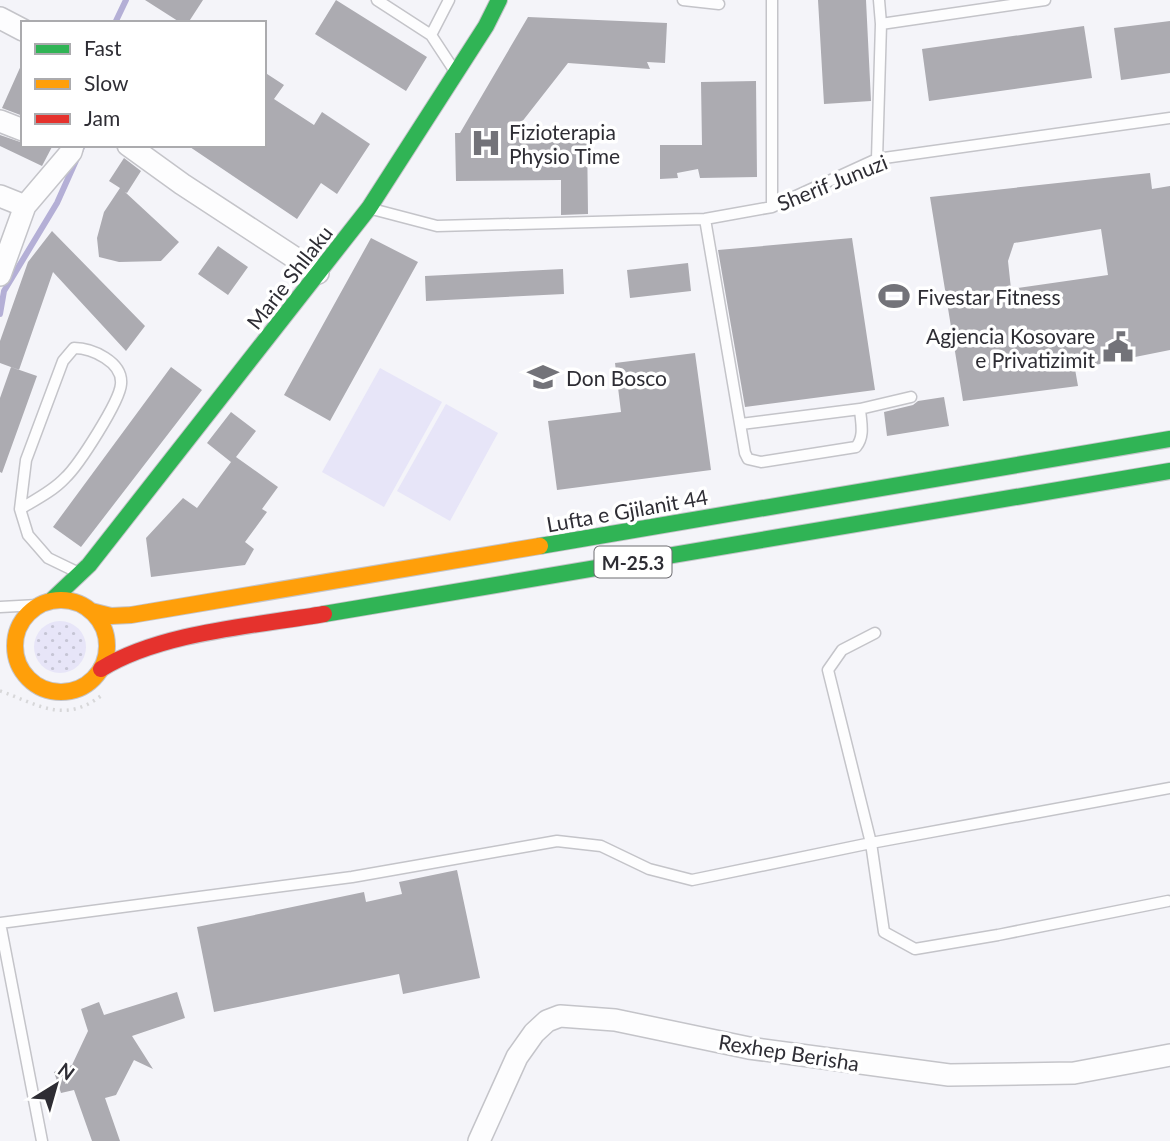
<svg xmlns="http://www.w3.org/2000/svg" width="1170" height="1141" font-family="Lato,sans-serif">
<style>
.grass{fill:url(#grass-dots)}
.park{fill:#e7e5f8}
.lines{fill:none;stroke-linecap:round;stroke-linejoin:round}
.stream{stroke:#b4afd6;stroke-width:6}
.building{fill:#acabb1;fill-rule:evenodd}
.lane-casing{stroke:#c4c4c9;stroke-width:13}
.street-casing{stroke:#c4c4c9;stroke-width:24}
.fast-casing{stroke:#c4c4c9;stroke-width:18}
.slow-casing{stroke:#c4c4c9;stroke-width:18}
.jam-casing{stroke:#c4c4c9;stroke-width:18}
.path{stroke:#d7d7d9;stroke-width:3.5;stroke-dasharray:2 5;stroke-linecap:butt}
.lane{stroke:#fdfdfe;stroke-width:10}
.street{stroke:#fdfdfe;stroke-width:21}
.fast{stroke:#30b455;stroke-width:16}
.slow{stroke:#ff9f0a;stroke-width:16}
.jam{stroke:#e5322d;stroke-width:16}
.labels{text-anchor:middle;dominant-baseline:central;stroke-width:7;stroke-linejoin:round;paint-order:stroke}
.shield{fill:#fff;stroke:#6d6c71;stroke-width:2}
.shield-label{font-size:19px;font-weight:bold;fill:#2e2d34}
.poi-label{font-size:21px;fill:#2e2d34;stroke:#fff;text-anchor:start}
.street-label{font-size:21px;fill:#2e2d34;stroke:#fff}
</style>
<defs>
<pattern id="grass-dots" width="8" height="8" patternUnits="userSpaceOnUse" patternTransform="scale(1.75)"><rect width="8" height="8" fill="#e7e5f8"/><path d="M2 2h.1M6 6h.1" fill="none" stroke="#c6c5d5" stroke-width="1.8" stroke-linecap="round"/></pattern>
</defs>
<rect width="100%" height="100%" fill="#f4f4f9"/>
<path class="grass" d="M34 647a26 26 0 1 1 52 0a26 26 0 1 1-52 0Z"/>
<path class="park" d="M380,368L442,402L384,507L322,472Z
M446,404L498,433L450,521L397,491Z"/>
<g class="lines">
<path class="stream" d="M115,23L126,0
M0,314L4,291L57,203L83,145"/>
</g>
<path class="building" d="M145,0H203L188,23H181Z
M336,0L427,57L406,91L315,34Z
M818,0H866L871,101L824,104Z
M528,17L667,23L665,63L647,62L650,69L568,63L514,132L587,131L588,214L561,215V180L456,181L455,133H460Z
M1170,21V73L1121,80L1114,28Z
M1084,26L1092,78L929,101L922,49Z
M23,61V116L2,108Z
M264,72L284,85L274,99L314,125L322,112L370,144L337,194L321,183L297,219L187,145H264Z
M756,81L757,177L700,178L698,169L677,173L678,178L660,179V145H702L701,82Z
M0,135L23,143V145H53L42,166L0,146Z
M124,158L141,171L127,193L125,192L179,242L161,261L119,262L99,257L97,238L104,212L120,188L109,181Z
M1150,173L1152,189L1170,186V350L1075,369L1078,386L963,401L930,197ZM1101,229L1108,275L1011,289L1008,261L1014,243Z
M52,231L145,326L126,351L53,272L19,370L0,363V341L28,262Z
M371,238L418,262L330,421L284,395Z
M852,238L875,390L745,407L718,250Z
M218,246L248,267L228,295L198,274Z
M688,263L691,291L630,298L627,270Z
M563,269L564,294L426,301L425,276Z
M695,353L711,470L557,490L548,421L621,412L615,363Z
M11,367L37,376L2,473L0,472V398Z
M171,367L202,390L81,547L53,527Z
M944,397L949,426L887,436L884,412L913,405L918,401Z
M231,412L256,431L236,457L278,487L262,509L267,512L245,542L254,549L245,565L151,577L146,538L183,498L197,508L231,462L207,443Z
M457,870L480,978L403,994L399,974L214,1012L197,927L364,892L366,902L402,894L399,882Z
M177,992L185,1018L132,1036L153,1069L134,1060L116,1095L105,1098L120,1141H92L74,1090L61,1093L54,1072L72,1065L88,1031L81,1009L99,1002L104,1015Z"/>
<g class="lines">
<g class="lane-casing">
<path id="lane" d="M377,0L431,35L454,70
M683,0L719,4
M772,0V207
M881,24L1045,0
M431,35L449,0
M877,159L881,24L879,0
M372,209L437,226L705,219L772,207L877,159L1170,118
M705,219L745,453L748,459L761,462L856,447C865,436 861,423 860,409
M741,424L860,409L911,397
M20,509C35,500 53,491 65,478C79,465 120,401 121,384C123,362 92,348 74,348L63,361L26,460L20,509L28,535L48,558L79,573
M0,607L38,605
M875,633L842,650L828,670L871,843L884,932L915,949L998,935L1168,901
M0,923L352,877L557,841L601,846L649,869L692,880L871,843L1170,788
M0,923L42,1141"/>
</g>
<g class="street-casing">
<path id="street" d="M0,18L23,30
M0,121L23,130
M128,145L182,184L318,273
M0,196L25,206
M0,275L25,206L71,152L73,145
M479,1141L517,1057L534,1033L547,1021L560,1016L615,1020L749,1048L949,1075L1074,1073L1170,1055"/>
</g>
<g class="fast-casing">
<path id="fast" d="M540,546L1170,439
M52,600L89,565L369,208L486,26L499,0
M324,614L1170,471"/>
</g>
<g class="slow-casing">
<path id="slow" d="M15 646a46 46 0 1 1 92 0a46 46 0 1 1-92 0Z
M91,611L111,616L131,615L540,546"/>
</g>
<g class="jam-casing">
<path id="jam" d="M101,669C161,632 254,626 324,614"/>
</g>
<path class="path" d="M0,691C38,704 64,725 102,695"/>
<use href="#lane" class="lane"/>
<use href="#street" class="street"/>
<use href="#fast" class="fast"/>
<use href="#slow" class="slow"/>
<use href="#jam" class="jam"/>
</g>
<defs>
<g id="hospital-bare" transform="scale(2.415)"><path d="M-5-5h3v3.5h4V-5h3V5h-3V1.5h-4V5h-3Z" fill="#737379" stroke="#fff" stroke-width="2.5" paint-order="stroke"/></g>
<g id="stadium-bare" transform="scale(2.415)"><path d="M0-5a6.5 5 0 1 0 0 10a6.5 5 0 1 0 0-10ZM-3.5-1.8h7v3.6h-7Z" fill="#737379" stroke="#fff" stroke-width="2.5" paint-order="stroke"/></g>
<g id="civic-bare" transform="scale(2.415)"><path d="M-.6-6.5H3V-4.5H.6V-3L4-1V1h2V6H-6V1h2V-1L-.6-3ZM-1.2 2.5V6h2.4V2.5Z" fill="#737379" stroke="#fff" stroke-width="2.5" paint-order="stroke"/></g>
<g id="school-bare" transform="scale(2.415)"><path d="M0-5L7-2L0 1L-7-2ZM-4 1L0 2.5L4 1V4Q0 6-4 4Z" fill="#737379" stroke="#fff" stroke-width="2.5" paint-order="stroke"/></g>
</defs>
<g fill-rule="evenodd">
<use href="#hospital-bare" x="486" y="143"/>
<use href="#stadium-bare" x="894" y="296"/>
<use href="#civic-bare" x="1118" y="347"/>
<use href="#school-bare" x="543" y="377"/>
</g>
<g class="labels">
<rect class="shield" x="594.5" y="546.5" width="77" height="31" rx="5"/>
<g class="shield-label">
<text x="633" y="562">M-25.3</text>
</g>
<g class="poi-label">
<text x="509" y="131">Fizioterapia<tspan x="509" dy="24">Physio Time</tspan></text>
<text x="917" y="296">Fivestar Fitness</text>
<text x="1095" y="335" text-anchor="end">Agjencia Kosovare<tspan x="1095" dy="24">e Privatizimit</tspan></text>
<text x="566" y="377">Don Bosco</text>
</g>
<g class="street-label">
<text transform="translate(832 182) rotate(-22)">Sherif Junuzi</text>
<text transform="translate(289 277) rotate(-52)">Marie Shllaku</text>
<text transform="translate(627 510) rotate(-10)">Lufta e Gjilanit 44</text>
<text transform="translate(789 1052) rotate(9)">Rexhep Berisha</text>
</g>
</g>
<rect x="21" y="21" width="245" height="126" fill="#ffffff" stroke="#ababae" stroke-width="2"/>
<rect x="35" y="44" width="35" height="10" fill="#30b455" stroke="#ababae" stroke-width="2"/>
<text x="84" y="56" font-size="21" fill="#2e2d34">Fast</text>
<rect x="35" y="79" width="35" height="10" fill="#ff9f0a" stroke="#ababae" stroke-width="2"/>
<text x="84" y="91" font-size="21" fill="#2e2d34">Slow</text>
<rect x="35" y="114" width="35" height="10" fill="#e5322d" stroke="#ababae" stroke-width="2"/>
<text x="84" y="126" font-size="21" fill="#2e2d34">Jam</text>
<g transform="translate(56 1085) rotate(37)" stroke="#ffffff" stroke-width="5" paint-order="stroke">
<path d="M0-5L12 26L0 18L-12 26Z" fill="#2e2d34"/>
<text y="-10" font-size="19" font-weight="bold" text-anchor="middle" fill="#2e2d34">N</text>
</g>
</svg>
